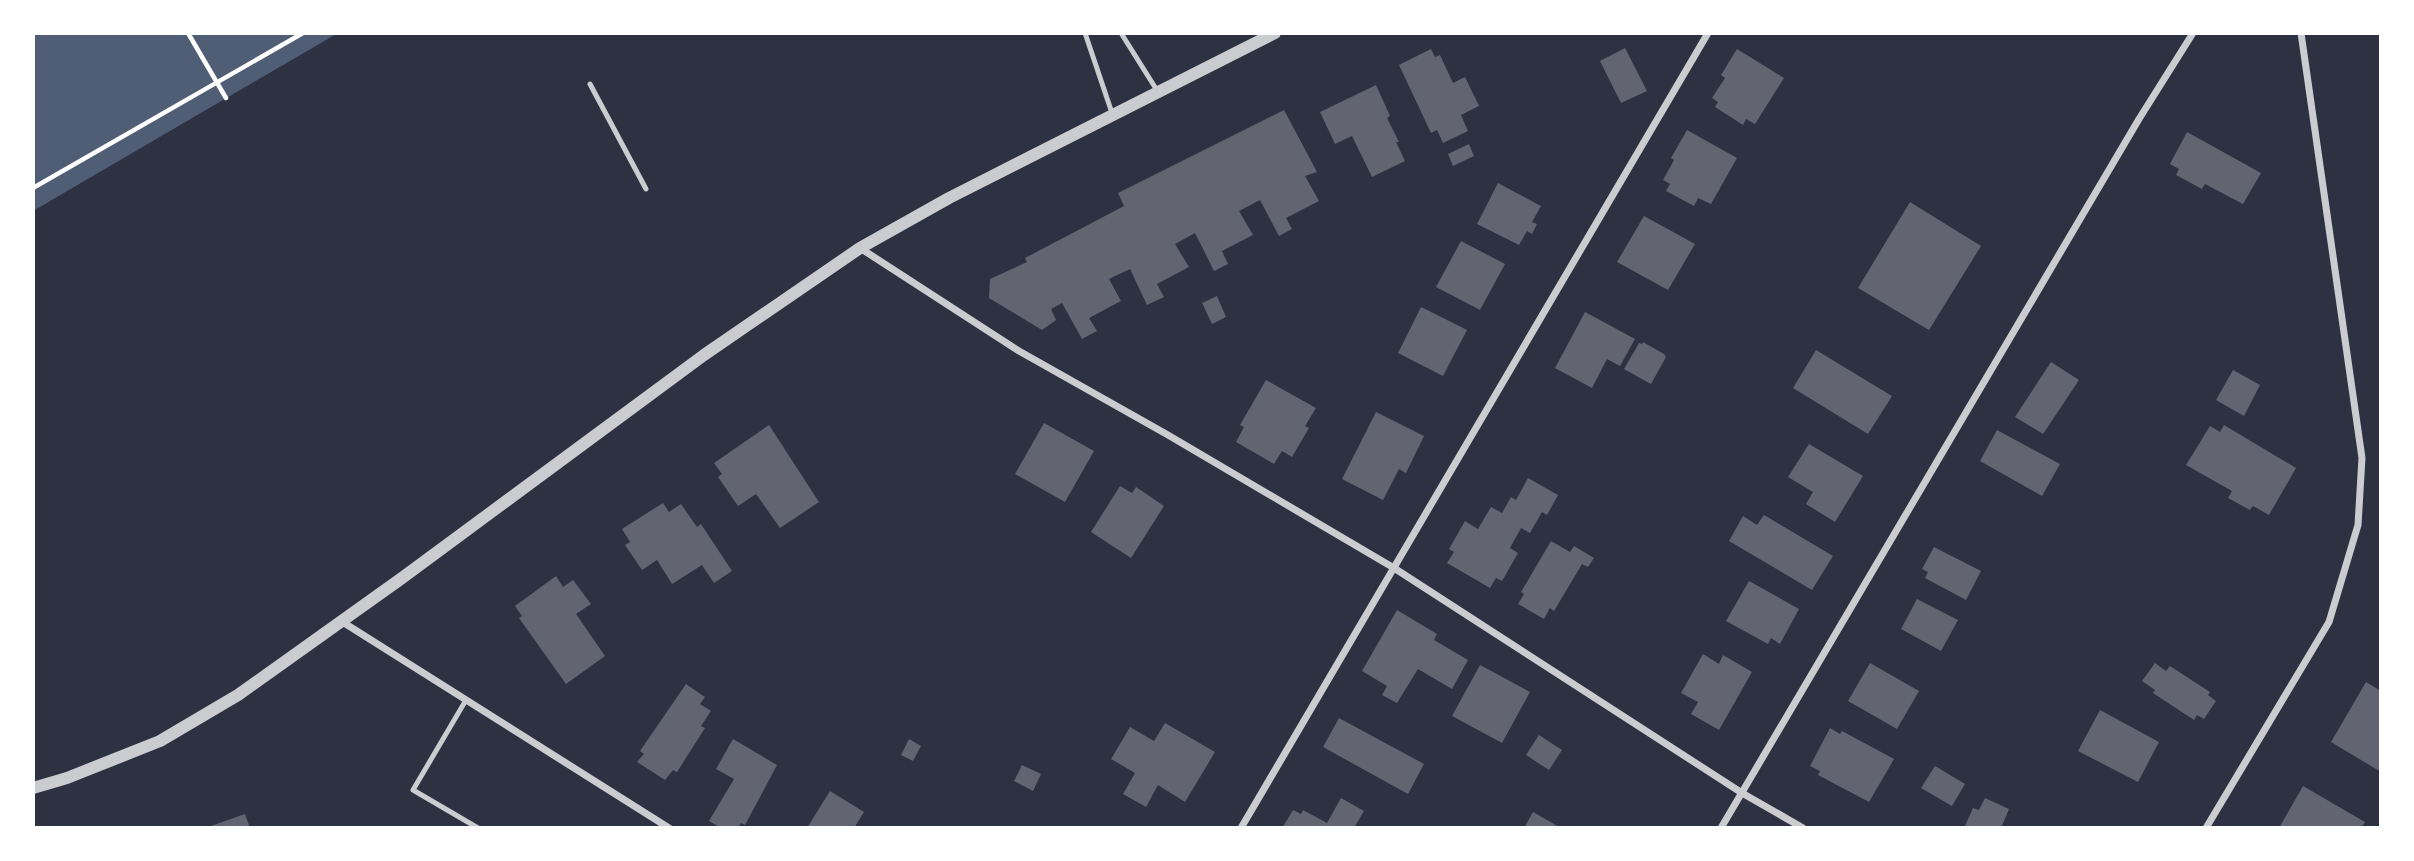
<svg xmlns="http://www.w3.org/2000/svg" width="2414" height="861" font-family="'Archivo Narrow',sans-serif">
<style>
.water{fill:#4f5d75}
.building{fill:#626471}
.lines{fill:none;stroke-linecap:round;stroke-linejoin:round}
.path{stroke:#fff;stroke-width:4.5}
.service{stroke:#caccd0;stroke-width:5}
.minor{stroke:#caccd0;stroke-width:7}
.tertiary{stroke:#caccd0;stroke-width:12}
</style>
<rect width="100%" height="100%" fill="#2d3142"/>
<path class="water" d="M33,33H338L33,211Z"/>
<path class="building" d="M1625,48L1647,91L1621,103L1600,61Z
M1431,49L1435,57L1440,55L1453,83L1465,77L1479,106L1461,115L1468,131L1443,143L1437,130L1431,133L1399,65Z
M1737,49L1784,78L1755,124L1746,119L1743,125L1715,107L1718,102L1712,98L1725,78L1721,75Z
M1376,85L1390,116L1387,118L1399,142H1396L1405,161L1372,177L1352,136L1335,144L1320,112Z
M1284,110L1317,172L1305,176L1319,201L1286,218L1292,229L1279,236L1260,200L1239,211L1253,235L1222,251L1228,264L1214,271L1195,233L1175,244L1189,267L1157,284L1164,297L1147,305L1130,269L1109,279L1121,301L1089,318L1097,331L1082,339L1062,303L1051,309L1056,320L1042,330L989,298L990,279L1027,262L1025,258L1124,206L1118,193Z
M1687,130L1737,158L1711,204L1698,198L1694,206L1666,191L1670,184L1663,180L1674,160L1671,158Z
M2187,132L2261,173L2243,204L2205,184L2202,189L2176,175L2179,169L2170,164Z
M1469,144L1474,156L1453,166L1448,154Z
M1498,183L1541,206L1532,222L1537,224L1532,234L1527,231L1519,245L1477,224Z
M1910,202L1981,246L1929,330L1858,288Z
M1644,216L1695,244L1668,290L1617,262Z
M1461,241L1505,264L1480,310L1436,287Z
M1217,296L1226,317L1212,324L1202,303Z
M1421,307L1467,330L1443,376L1398,353Z
M1585,312L1635,339L1620,366L1607,359L1592,388L1555,368Z
M1643,342L1664,354L1666,357L1651,384L1624,369L1639,343L1642,344Z
M1816,350L1892,396L1868,434L1793,388Z
M2051,362L2079,380L2043,434L2015,417Z
M2233,370L2260,385L2244,416L2216,400Z
M1266,380L1316,408L1305,426L1309,428L1292,457L1282,451L1274,464L1236,442L1244,427L1240,425Z
M1376,412L1424,436L1406,473L1399,469L1383,500L1342,479Z
M1044,423L1094,451L1065,502L1015,474Z
M769,425L819,502L780,528L756,494L738,506L718,477L722,474L714,463Z
M2224,425L2296,468L2269,515L2253,506L2250,510L2228,498L2232,491L2186,465L2210,426L2220,432Z
M1997,430L2060,464L2042,496L1980,461Z
M1809,444L1863,476L1835,522L1806,504L1813,492L1788,477Z
M1528,478L1558,495L1547,515L1542,512L1530,533L1521,528L1510,548L1518,553L1502,581L1496,578L1490,588L1447,563L1454,552L1449,549L1465,521L1478,529L1491,507L1502,513L1511,497L1516,500Z
M1120,486L1132,493L1136,487L1164,506L1131,558L1091,532Z
M663,503L669,512L681,504L697,527L701,524L732,571L714,583L702,565L672,584L657,560L642,570L625,545L630,542L622,529Z
M1764,515L1833,556L1812,590L1729,541L1743,516L1757,525Z
M1551,541L1570,552L1574,546L1594,558L1588,567L1582,564L1554,611L1550,608L1544,619L1518,604L1524,594L1521,592Z
M1934,547L1981,571L1966,600L1925,578L1928,572L1922,569Z
M556,576L563,587L573,580L591,604L576,614L605,656L566,684L519,618L522,616L515,606Z
M1749,581L1799,609L1780,644L1771,638L1768,644L1726,621Z
M1917,599L1958,620L1941,651L1901,629Z
M1397,610L1437,634L1434,640L1468,660L1452,689L1418,669L1397,703L1382,695L1387,686L1362,671Z
M1703,654L1719,664L1723,655L1752,672L1719,730L1691,714L1698,702L1681,693Z
M1870,663L1919,691L1897,729L1848,701Z
M2155,663L2166,671L2170,666L2210,692L2208,695L2216,701L2204,719L2197,715L2194,720L2153,693L2155,690L2142,681Z
M1480,665L1530,692L1502,743L1452,716Z
M2366,682L2381,691V772L2331,742Z
M686,684L705,697L700,704L711,711L701,726L705,728L677,772L673,770L665,780L637,762L644,754L640,751Z
M2100,710L2159,742L2138,782L2078,751Z
M1339,718L1424,764L1408,794L1323,747Z
M1165,723L1215,752L1185,802L1158,785L1146,807L1123,794L1135,773L1111,759L1130,727L1154,741Z
M1830,728L1840,734L1842,731L1894,759L1869,802L1818,775L1820,771L1810,766Z
M1539,735L1562,750L1549,770L1526,755Z
M733,739L777,765L745,825L741,823L738,828H721L709,821L734,779L716,769Z
M909,739L921,746L913,761L901,755Z
M1022,765L1041,774L1033,791L1014,781Z
M1935,766L1965,784L1952,806L1921,788Z
M2303,786L2365,822L2361,828H2279Z
M830,791L864,812L854,828H807Z
M1341,798L1364,811L1354,828H1282L1293,810L1301,814L1303,810L1327,823Z
M1985,798L2009,809L2001,828H1964L1973,808L1979,810Z
M1533,812L1561,828H1524Z
M245,814L250,828H208V827Z"/>
<g class="lines">
<path class="path" d="M188,33L226,98
M33,188L303,33"/>
<path class="service" d="M1085,33L1112,113
M1121,33L1158,92
M590,84L646,189
M466,700L413,790L478,828"/>
<path class="minor" d="M860,248L1019,351L1168,435L1394,568L1742,793L1803,828
M341,621L669,828
M1241,828L1708,33
M1721,828L2139,119L2193,33
M2206,828L2329,622L2358,525L2362,458L2301,33"/>
<path class="tertiary" d="M33,788L67,778L160,741L238,695L402,578L704,355L860,248L949,198L1275,33"/>
</g>
<rect width="2414" height="861" fill="none" stroke="#ffffff" stroke-width="70"/>
</svg>
